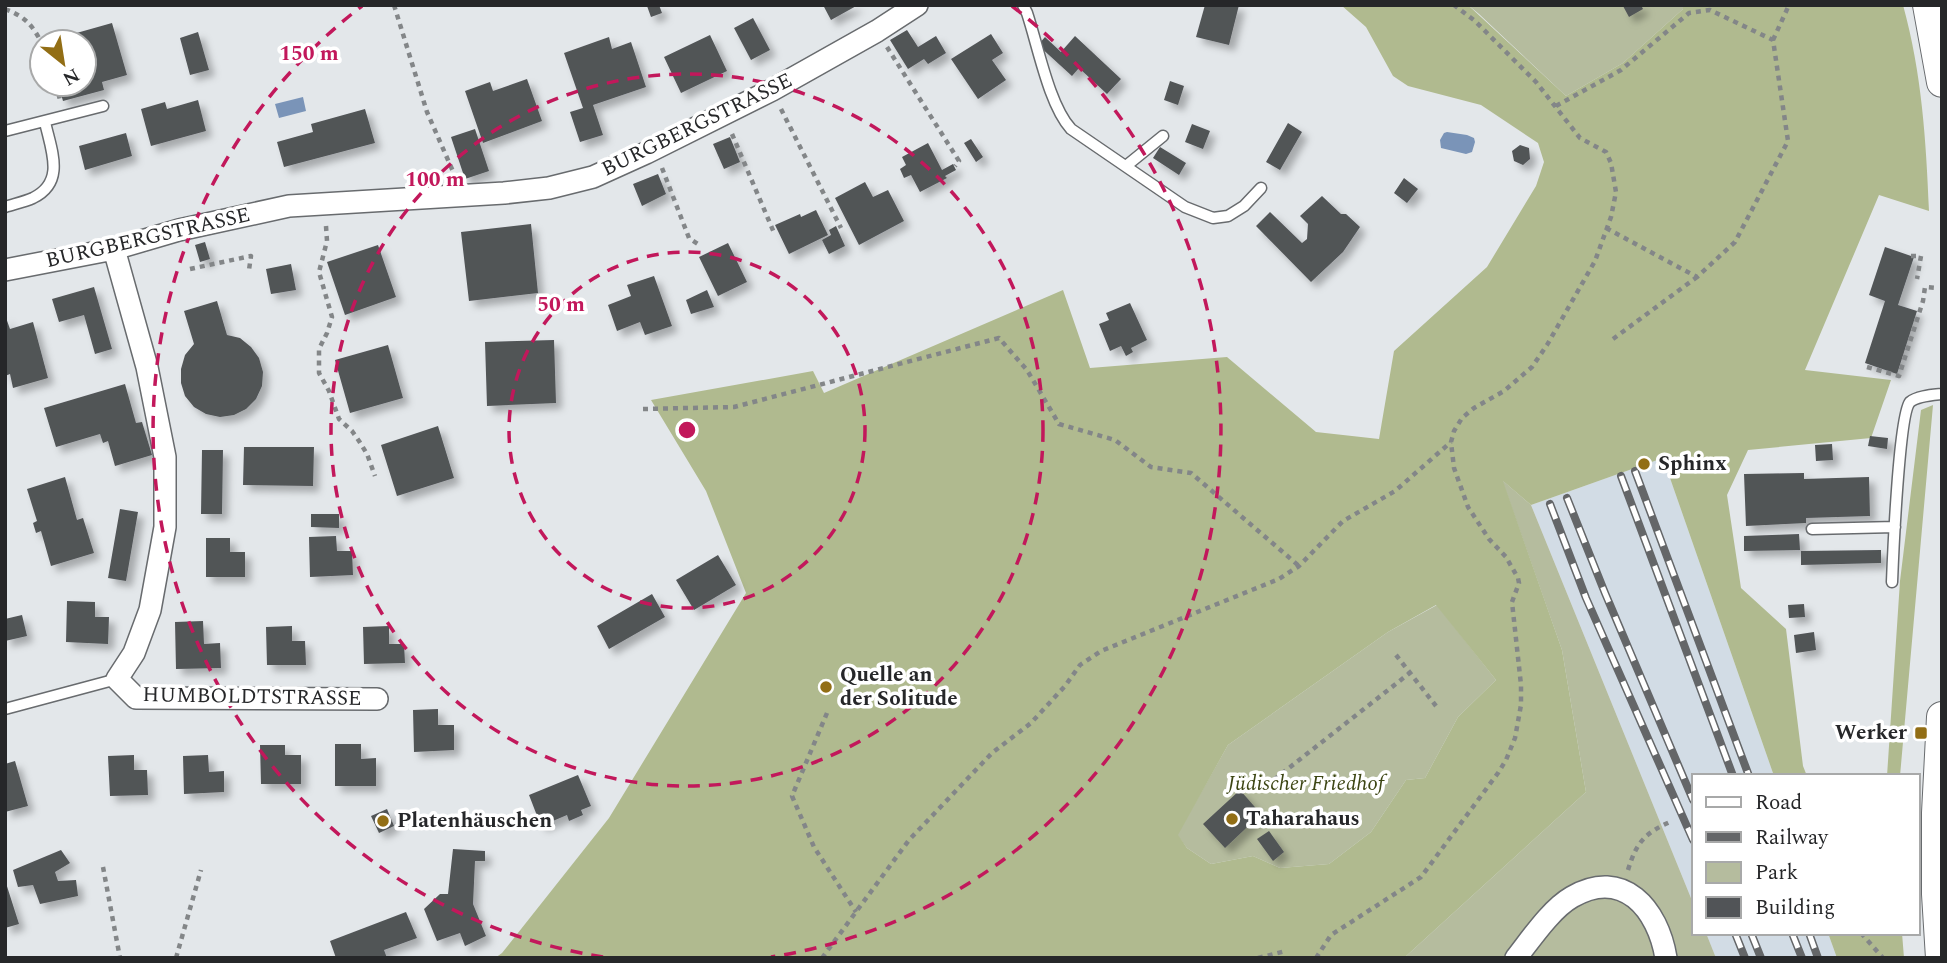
<svg xmlns="http://www.w3.org/2000/svg" width="1947" height="963" font-family="Spectral,serif">
<style>
.built{fill:#d2dce5}
.green{fill:#b5bc9e}
.forest{fill:#b0ba8f;fill-rule:evenodd}
.water{fill:#7a94b8}
.building{fill:#515457;filter:url(#shadow)}
.lines{fill:none;stroke-linecap:round;stroke-linejoin:round}
.service-casing{stroke:#686b6e;stroke-width:13}
.minor-casing{stroke:#686b6e;stroke-width:24}
.secondary-casing{stroke:#686b6e;stroke-width:32}
.path{stroke:#838688;stroke-width:4.5;stroke-dasharray:5 5;stroke-linecap:butt}
.service{stroke:#fff;stroke-width:10}
.minor{stroke:#fff;stroke-width:21}
.secondary{stroke:#fff;stroke-width:30}
.rail-casing{stroke:#646668;stroke-width:8}
.rail{stroke:#fff;stroke-width:5;stroke-dasharray:16;stroke-linecap:butt}
.ring{fill:none;stroke:#c2185b;stroke-width:3.5;stroke-dasharray:12 9}
.poi-dot{fill:#926e15;stroke:#fff;stroke-width:2.5}
.labels{text-anchor:middle;dominant-baseline:central;stroke-width:7;stroke-linejoin:round;paint-order:stroke}
.street-label{font-size:21px;fill:#262729;stroke:#fff}
.poi-label{font-size:21px;font-weight:bold;fill:#262729;stroke:#fff;text-anchor:start}
.park-label{font-size:21px;font-style:italic;fill:#3d4614;stroke:#fff}
.centre{fill:#c2185b;stroke:#fff;stroke-width:3.5}
.ring-label{font-size:21px;text-anchor:middle;font-weight:bold;fill:#c2185b;stroke:#fff;stroke-width:7;stroke-linejoin:round;paint-order:stroke}
</style>
<defs>
<filter id="shadow"><feDropShadow dx="6" dy="6" stdDeviation="3.5" flood-color="#0004"/></filter>
</defs>
<rect width="100%" height="100%" fill="#e3e7ea"/>
<path class="built" d="M1663,458L1774,776H1693V903L1531,505Z
M1706,933H1828L1837,958H1716Z"/>
<path class="green" d="M1468,5H1683V9L1623,63L1566,96L1479,14Z
M1502,480L1531,505L1693,903V933H1706L1716,958H1404L1586,792L1562,650Z
M1437,605L1496,680L1458,717L1425,778L1406,780L1371,832L1329,864L1280,868L1253,856L1211,864L1187,848L1177,835L1228,745L1388,632Z"/>
<path class="forest" d="M1341,5H1468L1566,96L1623,63L1683,9V5H1903C1922,74 1926,140 1929,211L1879,195L1805,370L1891,380L1871,438L1748,450L1727,495L1741,588L1786,629L1803,766L1807,776H1774L1663,458L1531,505L1503,481L1562,650L1586,792L1404,958H495L502,953L609,818L746,593L706,491L651,400L813,371L824,393L1063,290L1090,368L1227,357L1316,432L1379,439L1394,351L1487,267L1536,186L1544,162L1538,143L1481,105L1408,86L1393,76L1366,27ZM1436,605L1496,680L1458,717L1425,778L1406,780L1371,832L1329,864L1280,868L1253,856L1211,864L1187,848L1178,835L1228,745L1388,632Z
M1933,405L1900,776H1887L1900,581L1921,410Z
M1828,933H1902L1904,958H1837Z"/>
<path class="water" d="M303,97L306,111L279,118L275,104Z
M1447,132L1467,135L1474,138L1475,142L1472,152L1466,154L1441,148L1440,140L1444,133Z"/>
<path class="building" d="M659,5L662,13L651,17L647,6Z
M823,5H858L831,20Z
M1205,5H1239L1229,45L1196,37Z
M1624,5H1641L1643,9L1629,17L1623,6Z
M753,18L770,50L751,60L734,28Z
M112,23L127,75L102,82L104,90L63,101L58,84H84V42H75L73,34Z
M907,30L918,47L936,36L946,53L928,64L924,59L908,69L890,40Z
M198,32L209,70L190,75L180,38Z
M991,34L1003,53L992,60L1006,80L978,99L951,59Z
M710,35L727,71L681,93L664,57Z
M1075,36L1121,79L1107,94L1079,68L1072,76L1038,45L1045,37L1061,52Z
M609,37L612,49L631,42L646,87L593,105L603,135L580,142L570,112L583,108L564,53Z
M527,79L542,121L483,143L465,91L490,82L493,91Z
M1170,81L1184,86L1178,105L1164,100Z
M198,100L206,131L151,146L141,109L165,102L167,109Z
M365,109L375,143L284,167L277,142L313,132L311,124Z
M1288,123L1302,132L1280,170L1266,162Z
M1192,124L1210,131L1203,149L1185,142Z
M475,129L489,171L465,179L451,137Z
M126,133L132,156L85,170L79,146Z
M730,137L740,162L724,169L713,144Z
M971,139L983,157L976,162L964,143Z
M928,143L942,170L953,164L956,170L945,176L947,178L920,192L911,175L904,178L900,169L906,165L902,157Z
M1520,145L1529,148L1530,159L1523,165L1514,161L1512,151Z
M1160,147L1186,163L1179,175L1153,158Z
M658,174L666,194L642,206L633,184Z
M1404,178L1418,189L1407,203L1394,193Z
M865,182L873,197L888,190L904,221L859,245L835,198Z
M1322,196L1341,214H1346L1360,227L1343,252L1311,282L1256,226L1270,212L1302,243L1307,239L1308,224L1300,216Z
M816,210L828,235L789,254L775,225L800,214L801,217Z
M531,224L538,293L469,301L461,232Z
M836,226L845,246L829,254L822,240L831,235L829,230Z
M205,242L210,259L200,262L195,245Z
M728,243L747,282L718,296L699,257Z
M378,245L396,297L345,315L327,262Z
M1885,247L1914,257L1898,305L1917,311L1897,374L1865,363L1885,301L1869,295Z
M291,264L296,290L271,294L266,269Z
M654,276L672,326L645,335L640,322L617,331L608,305L631,296L627,285Z
M94,287L112,349L95,354L84,315L59,322L52,299Z
M707,290L714,307L691,314L686,300Z
M217,301L227,335L240,338L251,347L259,358L263,372L262,386L256,399L246,409L234,415L220,417L206,414L194,407L185,396L181,383V369L185,355L194,344L184,311Z
M1130,303L1147,340L1131,348L1133,352L1126,356L1121,346L1110,351L1099,324L1109,320L1106,313Z
M5,315L10,329L33,322L48,378L13,388L10,374L5,376Z
M554,340L556,403L487,406L485,342Z
M388,345L403,398L350,413L335,360Z
M125,384L136,423L142,422L152,455L115,466L108,441L103,443L100,434L56,447L44,408Z
M438,426L454,478L397,496L381,445Z
M1870,436L1888,438L1887,449L1868,446Z
M1832,444L1833,460L1816,461L1815,445Z
M244,447H314L313,486L243,485Z
M202,450H223L222,514H201Z
M1804,473V479L1869,477L1870,516L1806,518V523L1746,526L1744,474Z
M65,477L77,520L83,518L94,553L51,566L41,531L36,533L33,523L37,521L27,489Z
M120,509L138,512L126,581L108,578Z
M311,514H339V528L311,527Z
M1799,534L1800,550L1744,551V536Z
M336,536L337,551H352L353,575L310,577L309,537Z
M206,538H230V552H245V577H206Z
M1881,550V563L1801,565V551Z
M718,555L736,585L694,610L676,580Z
M652,594L665,617L609,649L597,626Z
M67,601L95,602V617H109L108,644L66,642Z
M1804,604L1805,617L1789,618L1788,605Z
M22,615L27,636L5,641V619Z
M203,621L204,644L220,643L221,668L176,669L175,622Z
M292,626V641H305L306,665H267L266,627Z
M389,626V644H404L405,663L364,664L363,627Z
M1814,632L1816,650L1796,653L1794,635Z
M438,709V725H454V750L414,752L413,710Z
M335,744H361V759L376,758V786H335Z
M260,745H285V755H301V784H261Z
M134,755V770H147L148,795L110,796L108,756Z
M208,755L209,772L224,771V792L184,794L183,756Z
M15,761L28,806L5,812V764Z
M578,775L591,806L581,810L583,815L569,821L567,815L541,826L529,795Z
M1240,790L1261,814L1225,848L1203,824Z
M387,809L394,826L379,833L371,816Z
M1269,831L1284,852L1273,861L1257,839Z
M453,849L485,851V861H475L473,904L486,936L465,946L460,933L437,941L424,909L440,894H448Z
M61,850L70,863L55,872L58,881L76,880L78,896L40,904L33,885L18,887L13,870Z
M5,880L19,924L5,928Z
M406,912L417,938L384,950L387,958H336L330,941Z"/>
<g class="lines">
<g class="service-casing">
<path id="service" d="M1023,5L1027,13C1038,46 1049,105 1071,129L1185,207L1213,218L1228,216L1244,206L1261,188
M5,131L103,106
M1126,166L1163,136
M5,207C14,204 24,202 33,198C66,182 51,150 45,122
M1812,529L1895,527
M1892,582C1893,556 1899,414 1910,402C1917,396 1933,395 1942,394
M5,709L117,679"/>
</g>
<g class="minor-casing">
<path id="minor" d="M114,249L147,367L165,457V527L150,610L134,653L117,679L136,698L377,699
M5,270L114,249L179,230L289,206L504,193L549,188L593,177L646,153L772,90L877,31L917,5
M1516,958C1531,939 1551,909 1572,897C1623,867 1658,909 1666,958"/>
</g>
<g class="secondary-casing">
<path id="secondary" d="M1928,5L1942,82
M1941,958L1937,894V813L1942,717"/>
</g>
<path class="path" d="M394,5L427,112L455,176
M5,9C24,16 33,25 42,44
M1773,40L1789,5
M887,47L959,161L955,166
M56,84L60,100
M1556,106L1621,70L1689,13L1710,10L1773,40L1788,141L1735,242L1697,277L1606,228
M781,109L841,228
M732,134L775,235
M662,168L689,238L701,246
M326,226L327,241L319,272L332,317L327,333L319,349V373L329,391L339,419L352,431L359,441L367,454L375,476
M1911,256H1921L1917,279
M190,269L251,256L249,270
M1613,339L1697,277
M1867,367L1899,376L1923,301L1925,287L1938,288
M643,409L734,407L999,338L1027,370L1059,424L1115,440L1151,467L1191,473L1299,566
M1396,655L1436,706
M827,713L792,796L814,847L856,912
M1266,786L1411,672
M103,867L120,958
M1628,870C1637,841 1645,833 1672,821
M1861,933L1883,958
M176,958L201,870
M822,958L909,840L992,753L1031,723L1065,686L1080,665L1101,651L1279,579L1299,566L1343,521L1395,491L1451,442
M1258,958L1286,951
M1316,958L1331,935L1421,877L1498,773L1506,760L1515,738L1521,705V685L1512,602L1519,583L1518,578L1506,557L1489,539L1468,507L1454,468L1451,442L1454,431L1462,418L1474,408L1504,391L1532,367L1547,345L1595,261L1611,217L1616,192L1611,163L1606,152L1580,138L1536,82L1475,21L1454,5"/>
<use href="#service" class="service"/>
<use href="#minor" class="minor"/>
<use href="#secondary" class="secondary"/>
<g class="rail-casing">
<path id="rail" d="M1635,471L1749,776
M1621,476L1733,776
M1567,498L1605,593L1693,800
M1550,504L1586,598L1693,840
M1735,933L1745,958
M1751,933L1761,958
M1792,933L1802,958
M1809,933L1818,958"/>
</g>
<use href="#rail" class="rail"/>
</g>
<g class="ring">
<circle cx="687" cy="430" r="178"/>
<circle cx="687" cy="430" r="356"/>
<path d="M603 957A534 534 0 0 1 362 6M1012 6A534 534 0 0 1 771 957"/>
</g>
<g class="poi-dot">
<circle cx="1644" cy="464" r="7"/>
<circle cx="826" cy="687" r="7"/>
<rect x="1914" y="726" width="14" height="14" rx="3.5"/>
<circle cx="1232" cy="819" r="7"/>
<circle cx="383" cy="821" r="7"/>
</g>
<g class="labels">
<g class="street-label">
<text transform="translate(697 125) rotate(-26)">BURGBERGSTRASSE</text>
<text transform="translate(148 238) rotate(-13)">BURGBERGSTRASSE</text>
<text transform="translate(252 697) rotate(1)">HUMBOLDTSTRASSE</text>
</g>
<g class="poi-label">
<text x="1658" y="464">Sphinx</text>
<text x="840" y="675">Quelle an<tspan x="840" dy="24">der Solitude</tspan></text>
<text x="1907" y="733" text-anchor="end">Werker</text>
<text x="1246" y="819">Taharahaus</text>
<text x="397" y="821">Platenhäuschen</text>
</g>
<g class="park-label">
<text x="1306" y="784">Jüdischer Friedhof</text>
</g>
</g>
<circle cx="687" cy="430" r="10" class="centre"/>
<g class="ring-label">
<text x="309" y="60">150 m</text>
<text x="435" y="186">100 m</text>
<text x="561" y="311">50 m</text>
</g>
<rect width="1947" height="963" fill="none" stroke="#262729" stroke-width="14"/>
<rect x="1692" y="774" width="228" height="161" fill="#ffffff" stroke="#a8a9a9" stroke-width="2"/>
<rect x="1706" y="797" width="35" height="10" fill="#ffffff" stroke="#a8a9a9" stroke-width="2"/>
<text x="1755" y="809" font-size="21" fill="#262729">Road</text>
<rect x="1706" y="832" width="35" height="10" fill="#646668" stroke="#a8a9a9" stroke-width="2"/>
<text x="1755" y="844" font-size="21" fill="#262729">Railway</text>
<rect x="1706" y="862" width="35" height="21" fill="#b5bc9e" stroke="#a8a9a9" stroke-width="2"/>
<text x="1755" y="879" font-size="21" fill="#262729">Park</text>
<rect x="1706" y="897" width="35" height="21" fill="#515457" stroke="#a8a9a9" stroke-width="2"/>
<text x="1755" y="914" font-size="21" fill="#262729">Building</text>
<g transform="translate(63 63) rotate(150)"><circle r="33" fill="#ffffff" stroke="#a8a9a9" stroke-width="2"/>
<path d="M0-5L12 26L0 18L-12 26Z" fill="#926e15"/>
<text y="-10" font-size="19" font-weight="bold" text-anchor="middle" fill="#262729">N</text>
</g>
</svg>
